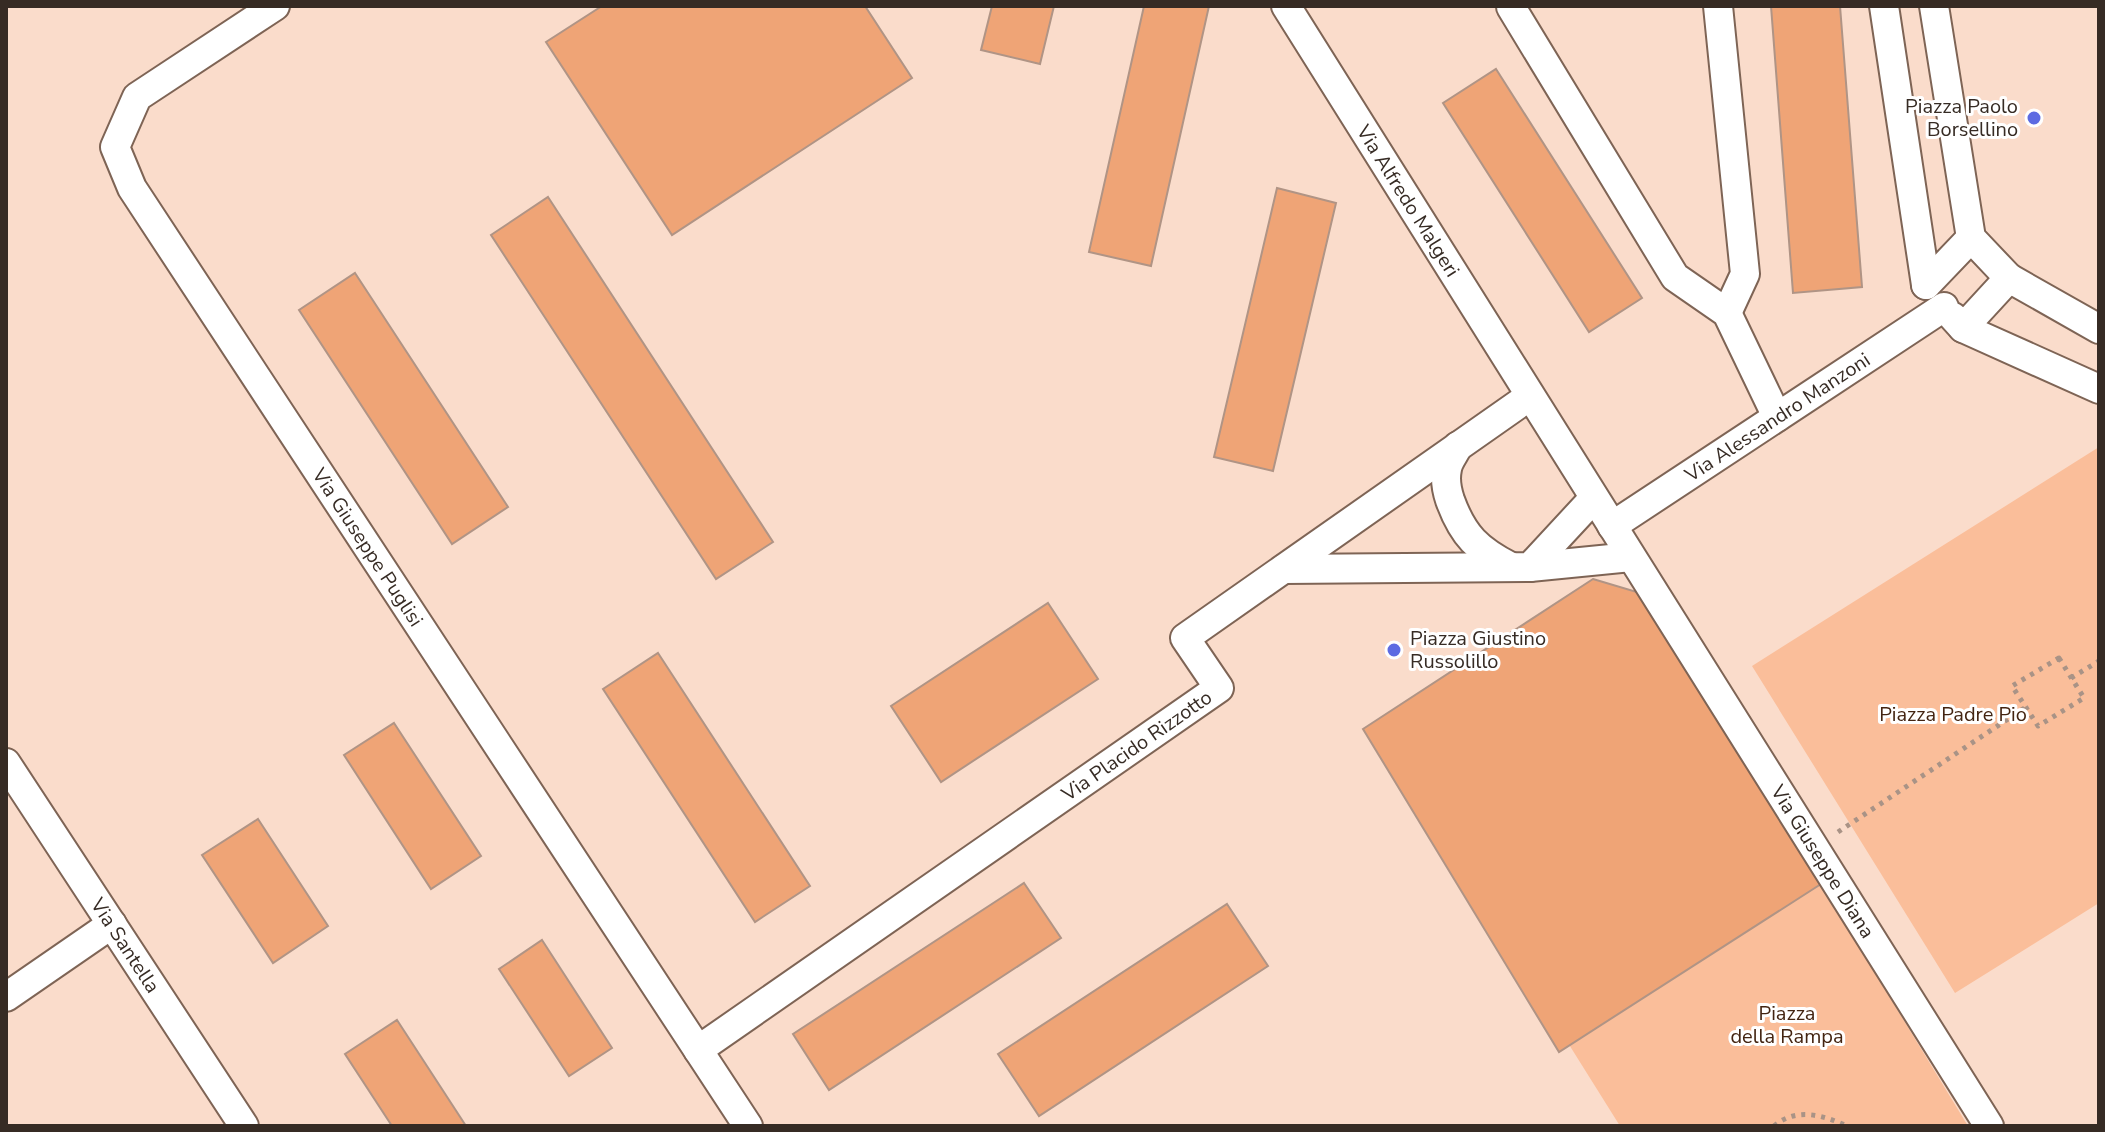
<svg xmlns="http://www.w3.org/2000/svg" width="2105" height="1132" font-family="'Nunito Sans',sans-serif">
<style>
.green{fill:#fabe9a}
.building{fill:#efa476;stroke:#b09485;stroke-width:2}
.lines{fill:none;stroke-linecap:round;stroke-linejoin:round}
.street-casing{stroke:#7e6455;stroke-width:32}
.path{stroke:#a99386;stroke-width:5;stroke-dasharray:4 6;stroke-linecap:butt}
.street{stroke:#fff;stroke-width:28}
.poi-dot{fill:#5d6be2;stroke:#fff;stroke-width:3}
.labels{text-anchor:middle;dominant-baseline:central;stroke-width:6;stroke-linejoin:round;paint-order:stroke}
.poi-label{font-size:20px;fill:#362b24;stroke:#fff;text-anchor:end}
.street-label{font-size:20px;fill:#362b24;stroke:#fff}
.park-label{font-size:20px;fill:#432411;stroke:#fff}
</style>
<rect width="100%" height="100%" fill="#fadccb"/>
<path class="green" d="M2099,447V903L1955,993L1752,666Z
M1821,884L1968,1126H1620L1568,1043Z"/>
<path class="building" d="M602,6H865L912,78L672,235L546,42Z
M992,6H1054L1040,64L981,50Z
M1144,6H1209L1151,266L1089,252Z
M1771,6H1840L1862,287L1793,293Z
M1496,69L1642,298L1589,332L1443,103Z
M1277,188L1336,203L1273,471L1214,457Z
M548,197L773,542L716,579L491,235Z
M355,273L508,507L452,544L299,310Z
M1593,579L1657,598L1821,884L1559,1052L1363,729Z
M1048,603L1098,679L941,782L891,706Z
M658,653L810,886L755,922L603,689Z
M394,723L481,856L431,889L344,755Z
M258,819L328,926L273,963L202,855Z
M1024,883L1061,938L829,1090L793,1034Z
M1227,904L1268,966L1039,1116L998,1054Z
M542,940L612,1048L569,1076L499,969Z
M397,1020L466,1126H392L345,1054Z"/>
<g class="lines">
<g class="street-casing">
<g id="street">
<path id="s1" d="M275,6L137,97L115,147L132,188L748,1126"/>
<path id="s2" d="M1286,6L1989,1126"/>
<path d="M1512,6L1511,7L1675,277L1727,313L1777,417"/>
<path d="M1718,6L1745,274L1727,313"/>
<path d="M1884,6L1926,285"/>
<path d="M1934,6L1971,238L2009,278L1963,328"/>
<path d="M2009,278L2099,329"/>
<path d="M1926,285L1971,238"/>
<path d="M1953,317L1963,328L2099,389"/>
<path d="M1458,446C1455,453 1448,461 1447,469C1445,478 1447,491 1450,500C1463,536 1478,550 1511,567"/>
<path id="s3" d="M1612,526L1944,307"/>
<path d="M1530,567L1631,557"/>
<path d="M1284,569L1530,567L1594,498"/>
<path id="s4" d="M6,763L244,1126"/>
<path d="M6,997L112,924"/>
<path id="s5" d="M698,1050L1219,688L1185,638L1530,396"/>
</g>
</g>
<path class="path" d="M2059,658L2084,698L2038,726L2012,686Z
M2071,678L2099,661
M1838,832L2026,707
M1774,1126C1796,1107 1823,1115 1847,1126"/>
<use href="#street" class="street"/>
</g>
<g class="poi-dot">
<circle cx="2034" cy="118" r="8"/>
<circle cx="1394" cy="650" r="8"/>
</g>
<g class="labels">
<g class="poi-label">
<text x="2018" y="106">Piazza Paolo<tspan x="2018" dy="23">Borsellino</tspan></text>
<text x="1410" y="638" text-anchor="start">Piazza Giustino<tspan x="1410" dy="23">Russolillo</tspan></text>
</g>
<g class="street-label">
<text stroke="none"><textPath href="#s2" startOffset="230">Via Alfredo Malgeri</textPath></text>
<text stroke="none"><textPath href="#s3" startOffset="198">Via Alessandro Manzoni</textPath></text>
<text stroke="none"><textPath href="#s1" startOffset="694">Via Giuseppe Puglisi</textPath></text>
<text stroke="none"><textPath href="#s5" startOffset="534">Via Placido Rizzotto</textPath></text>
<text stroke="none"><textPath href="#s2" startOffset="1010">Via Giuseppe Diana</textPath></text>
<text stroke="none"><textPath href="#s4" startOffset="218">Via Santella</textPath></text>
</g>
<g class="park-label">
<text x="1953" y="714">Piazza Padre Pio</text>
<text x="1787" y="1013">Piazza<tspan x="1787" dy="23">della Rampa</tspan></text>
</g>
</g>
<rect width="2105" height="1132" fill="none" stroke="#362b24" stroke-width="16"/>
</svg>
